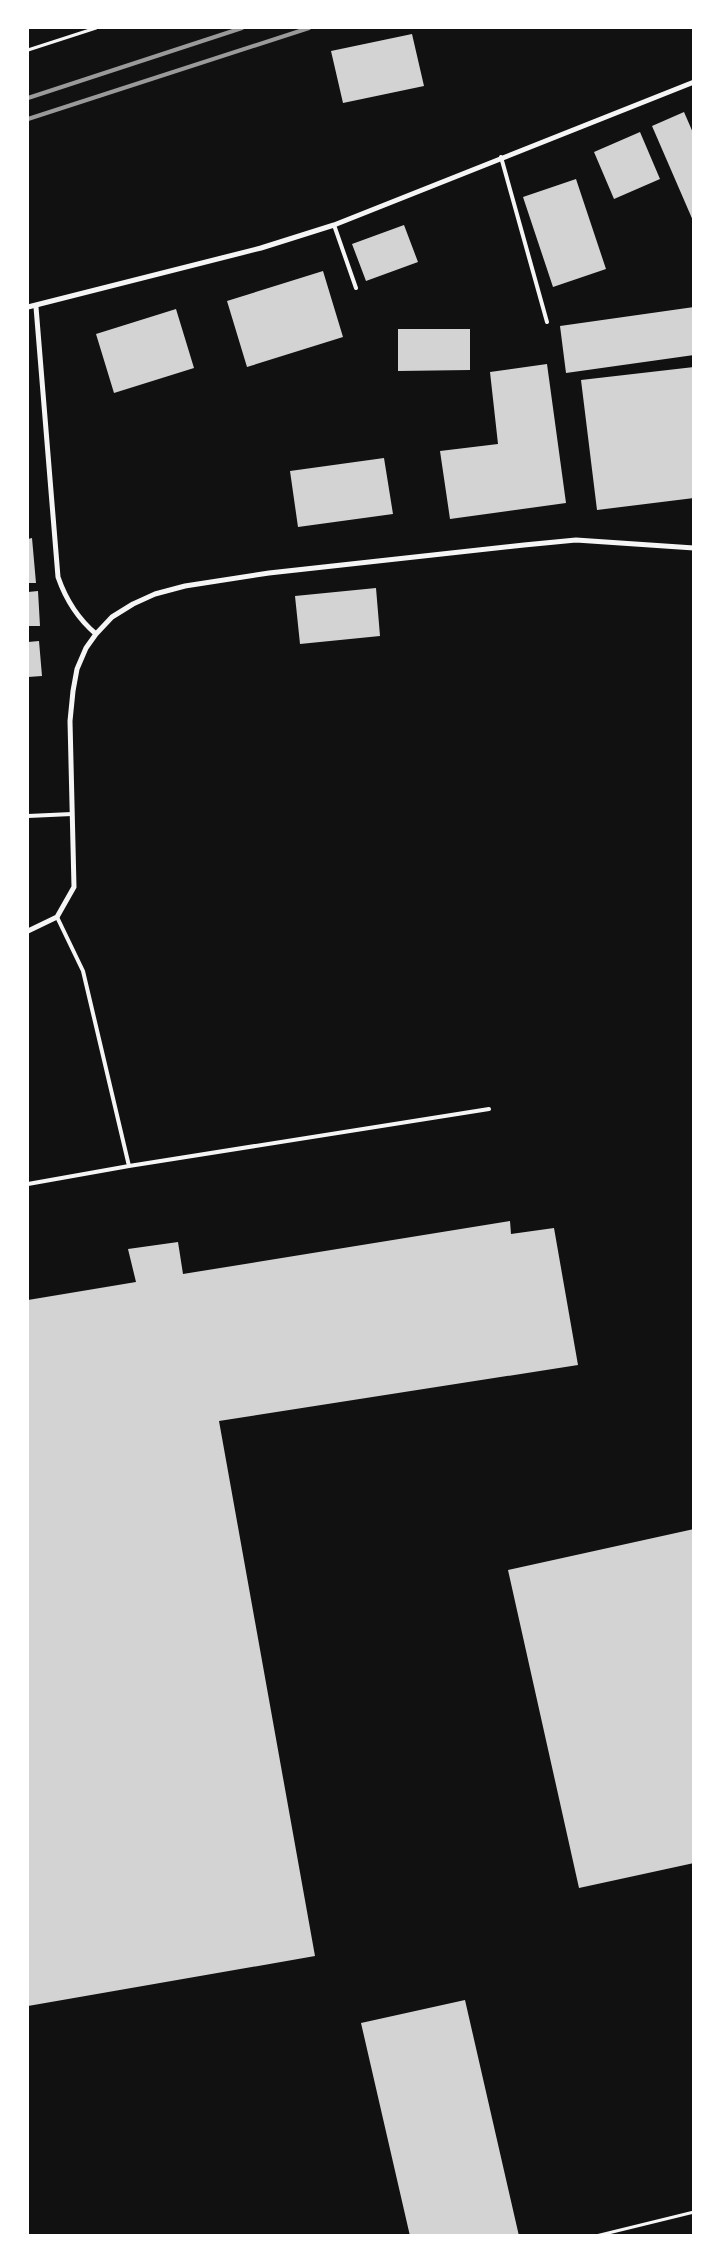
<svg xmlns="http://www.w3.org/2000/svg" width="721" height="2263" font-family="Overpass,sans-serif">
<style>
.building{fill:#d3d3d3}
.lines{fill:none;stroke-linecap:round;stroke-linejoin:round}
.path{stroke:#f5f5f5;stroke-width:3}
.service{stroke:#f5f5f5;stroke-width:4}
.minor{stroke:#f5f5f5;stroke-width:5}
.rail{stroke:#9a9a9a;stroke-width:4}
</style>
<rect width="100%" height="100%" fill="#111"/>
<path class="building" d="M412,34L424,86L343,103L331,51Z
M684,112L694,135V223L652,126Z
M640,132L660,179L614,199L594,152Z
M576,179L606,269L553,287L523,197Z
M404,225L418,262L366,281L352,244Z
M323,271L343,337L247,367L227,301Z
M694,307V355L566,373L560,326Z
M176,309L194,368L114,393L96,334Z
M398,329H470V370L398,371Z
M547,364L566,503L450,519L440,451L498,444L490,372Z
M694,367V498L597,510L581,380Z
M384,458L393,514L298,527L290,471Z
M32,538L36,583H28V539Z
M376,588L380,636L300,644L295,596Z
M38,591L40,626H28V592Z
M39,641L42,676L28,677V642Z
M510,1221L511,1234L554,1228L578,1365L219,1421L315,1956L28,2006V1300L136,1282L128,1249L178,1242L183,1274Z
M694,1529V1863L579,1888L508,1570Z
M465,2000L519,2236H410L361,2023Z"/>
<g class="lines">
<path class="path" d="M28,50L96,28
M596,2236L694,2212"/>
<path class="service" d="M501,157L547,322
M334,225L356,288
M28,816L72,814
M129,1166L489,1109
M28,1184L129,1166L83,971L57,917"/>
<path class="minor" d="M28,307L261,248L334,225L694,82
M36,307L58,577C66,600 77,618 96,634
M28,931L57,917L74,887L70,721L73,691L77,669L86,648L96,634L112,617L133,604L155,594L185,586L269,573L524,545L576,540L694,548"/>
<path class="rail" d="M28,98L242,28
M28,119L309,28"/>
</g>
<rect width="721" height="2263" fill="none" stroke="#ffffff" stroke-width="58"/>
</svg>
